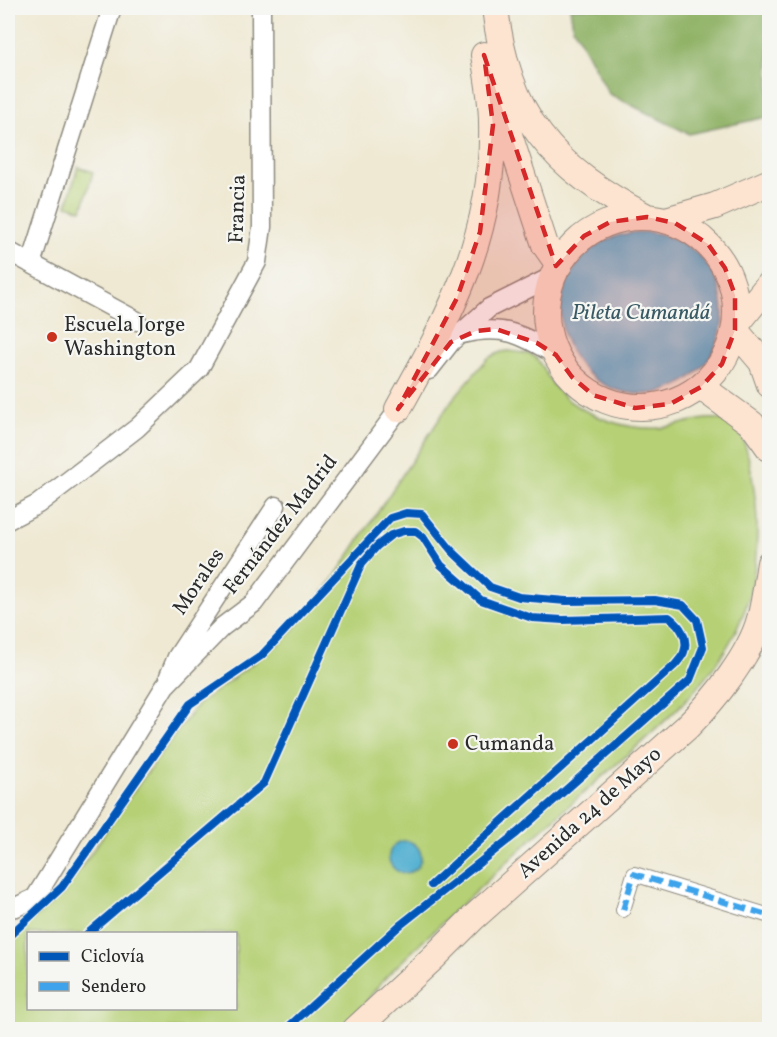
<svg xmlns="http://www.w3.org/2000/svg" width="777" height="1037" font-family="Vollkorn,serif">
<style>
.green{fill:#b5d075;stroke:#707e50;stroke-width:1.5;fill-rule:evenodd}
.forest{fill:#90b266;stroke:#5e6e48;stroke-width:1.5}
.water{fill:#53b0d1;stroke:#3f6e7e;stroke-width:1.5}
.lines{fill:none;stroke-linecap:round;stroke-linejoin:round}
.pedestrian-casing{stroke:#8d8a7f;stroke-width:16}
.minor-casing{stroke:#8d8a7f;stroke-width:21}
.secondary-casing{stroke:#8d8a7f;stroke-width:28}
.pedestrian{stroke:#fff;stroke-width:14}
.minor{stroke:#fff;stroke-width:18}
.secondary{stroke:#fde4d1;stroke-width:26}
.quiet{stroke:#3ea3eb;stroke-width:6;stroke-dasharray:12 6;stroke-linecap:butt}
.cycleway-casing{stroke:#f6f6f2;stroke-width:11}
.cycleway{stroke:#0057b8;stroke-width:8}
.marked{fill:#d62828;fill-opacity:0.2;stroke:#d62828;stroke-width:4.5;stroke-dasharray:12 8;stroke-linejoin:round}
.poi-dot{fill:#c8321e;stroke:#f6f6f2;stroke-width:2}
.labels{text-anchor:middle;dominant-baseline:central;stroke-width:4.5;stroke-linejoin:round;paint-order:stroke}
.street-label{font-size:21px;fill:#2b2b2b;stroke:#f6f6f2}
.poi-label{font-size:21px;fill:#2b2b2b;stroke:#f6f6f2;text-anchor:start}
.water-label{font-size:22px;font-style:italic;fill:#395a65;stroke:#f6f6f2}
</style>
<rect width="100%" height="100%" fill="#f6f6f2"/>
<filter id="ink" filterUnits="userSpaceOnUse"><feTurbulence type="fractalNoise" baseFrequency=".0167" numOctaves="2"/><feDisplacementMap in="SourceGraphic" scale="12" xChannelSelector="R" yChannelSelector="G"/><feConvolveMatrix kernelMatrix="1 2 1 2 8 2 1 2 1" color-interpolation-filters="sRGB"/></filter>
<filter id="wash" filterUnits="userSpaceOnUse"><feTurbulence type="fractalNoise" baseFrequency=".008" numOctaves="4" result="noise"/><feDisplacementMap in="SourceGraphic" scale="24" xChannelSelector="R" yChannelSelector="G"/><feGaussianBlur stdDeviation="1.35" result="paint"/><feColorMatrix in="noise" values="0 0 0 0 0 0 0 0 0 0 0 0 0 0 0 0 0 1.4 0 .05"/><feComposite in="paint" operator="in"/></filter>
<g filter="url(#wash)">
<rect width="100%" height="100%" fill="#efe9d3"/>
<path class="green" d="M78,167L93,172L82,210L67,205Z
M509,351L530,354L535,357C543,366 547,377 554,386C566,403 590,414 609,421C624,426 643,429 659,428C684,426 720,406 739,432C749,445 754,488 756,505C759,543 756,589 739,624C713,683 657,729 610,770C574,801 538,832 504,865C465,902 425,938 387,976C371,993 359,1014 341,1029H8V941L63,894L130,796L196,706L285,639L303,619L332,581L452,400L488,358L501,352ZM28,934H236V1008H28Z"/>
<path class="forest" d="M570,8H769V114L767,117L689,134L609,94L573,27Z"/>
<path class="water" d="M561 313a81 81 0 1 1 162 0a81 81 0 1 1-162 0Z
M389 857a16 16 0 1 1 32 0a16 16 0 1 1-32 0Z"/>
</g>
<g filter="url(#ink)">
<g class="lines">
<g class="pedestrian-casing">
<path id="pedestrian" d="M623,910L634,874L770,916"/>
</g>
<g class="minor-casing">
<path id="minor" d="M8,251L137,321
M31,264L112,8
M462,334C503,324 521,334 556,355
M429,370L451,342L489,308L553,276
M8,520L38,504L137,428L199,369L257,262L262,227L261,8
M169,676L177,657L276,506
M8,908L16,907L35,898L165,686L222,627L254,603L405,401"/>
</g>
<g class="secondary-casing">
<path id="secondary" d="M495,8C508,117 551,167 647,217
M499,104L545,245L559,265
M546 312a95 95 0 1 1 190 0a95 95 0 1 1-190 0Z
M666,220L715,206L770,182
M736,325L770,283
M735,330L762,362L770,385
M701,387L752,424L770,449
M398,409C450,315 495,235 492,123C492,100 488,78 484,55
M355,1030L433,958L473,918L687,727C714,700 750,656 760,619C765,601 767,581 770,563"/>
</g>
<use href="#pedestrian" class="pedestrian"/>
<use href="#minor" class="minor"/>
<use href="#secondary" class="secondary"/>
<path class="quiet" d="M623,910L634,874L770,916"/>
<g class="cycleway-casing">
<path id="cycleway" d="M87,934L264,783L362,563L377,546L391,535L404,531H415L423,537L441,565L481,600L532,618L563,620L669,617C680,625 689,638 684,652C683,656 678,661 675,665L431,885
M8,937L62,887L190,704L261,656L390,518L406,513L422,514L452,551L490,587L519,597L566,601L655,600L683,605L697,620L703,647L690,680L517,833L399,926L285,1030"/>
</g>
<use href="#cycleway" class="cycleway"/>
</g>
</g>
<path class="marked" d="M484,55L556,266L584,236L610,222L647,217L675,223L708,244L725,268L735,295V330L722,364L701,387L670,404L635,408L593,395L572,377L556,355L537,343L496,329L476,331L451,342L398,409L457,298L480,232L493,125Z"/>
<g class="poi-dot">
<circle cx="52" cy="337" r="6"/>
<circle cx="453" cy="744" r="6"/>
</g>
<g class="labels">
<g class="street-label">
<text transform="translate(238 209) rotate(-88)">Francia</text>
<text transform="translate(281 525) rotate(-52)">Fernández Madrid</text>
<text transform="translate(199 582) rotate(-56)">Morales</text>
<text transform="translate(590 813) rotate(-42)">Avenida 24 de Mayo</text>
</g>
<g class="poi-label">
<text x="64" y="325">Escuela Jorge<tspan x="64" dy="24">Washington</tspan></text>
<text x="465" y="744">Cumanda</text>
</g>
<g class="water-label">
<text x="641" y="313">Pileta Cumandá</text>
</g>
</g>
<rect width="777" height="1037" fill="none" stroke="#f6f6f2" stroke-width="30"/>
<rect x="27" y="932" width="210" height="78" fill="#f6f6f2" stroke="#a5a5a2" stroke-width="1.5"/>
<rect x="39" y="952" width="30" height="9" fill="#0057b8" stroke="#a5a5a2" stroke-width="1.5"/>
<text x="81" y="962" font-size="18" fill="#2b2b2b">Ciclovía</text>
<rect x="39" y="982" width="30" height="9" fill="#3ea3eb" stroke="#a5a5a2" stroke-width="1.5"/>
<text x="81" y="992" font-size="18" fill="#2b2b2b">Sendero</text>
</svg>
